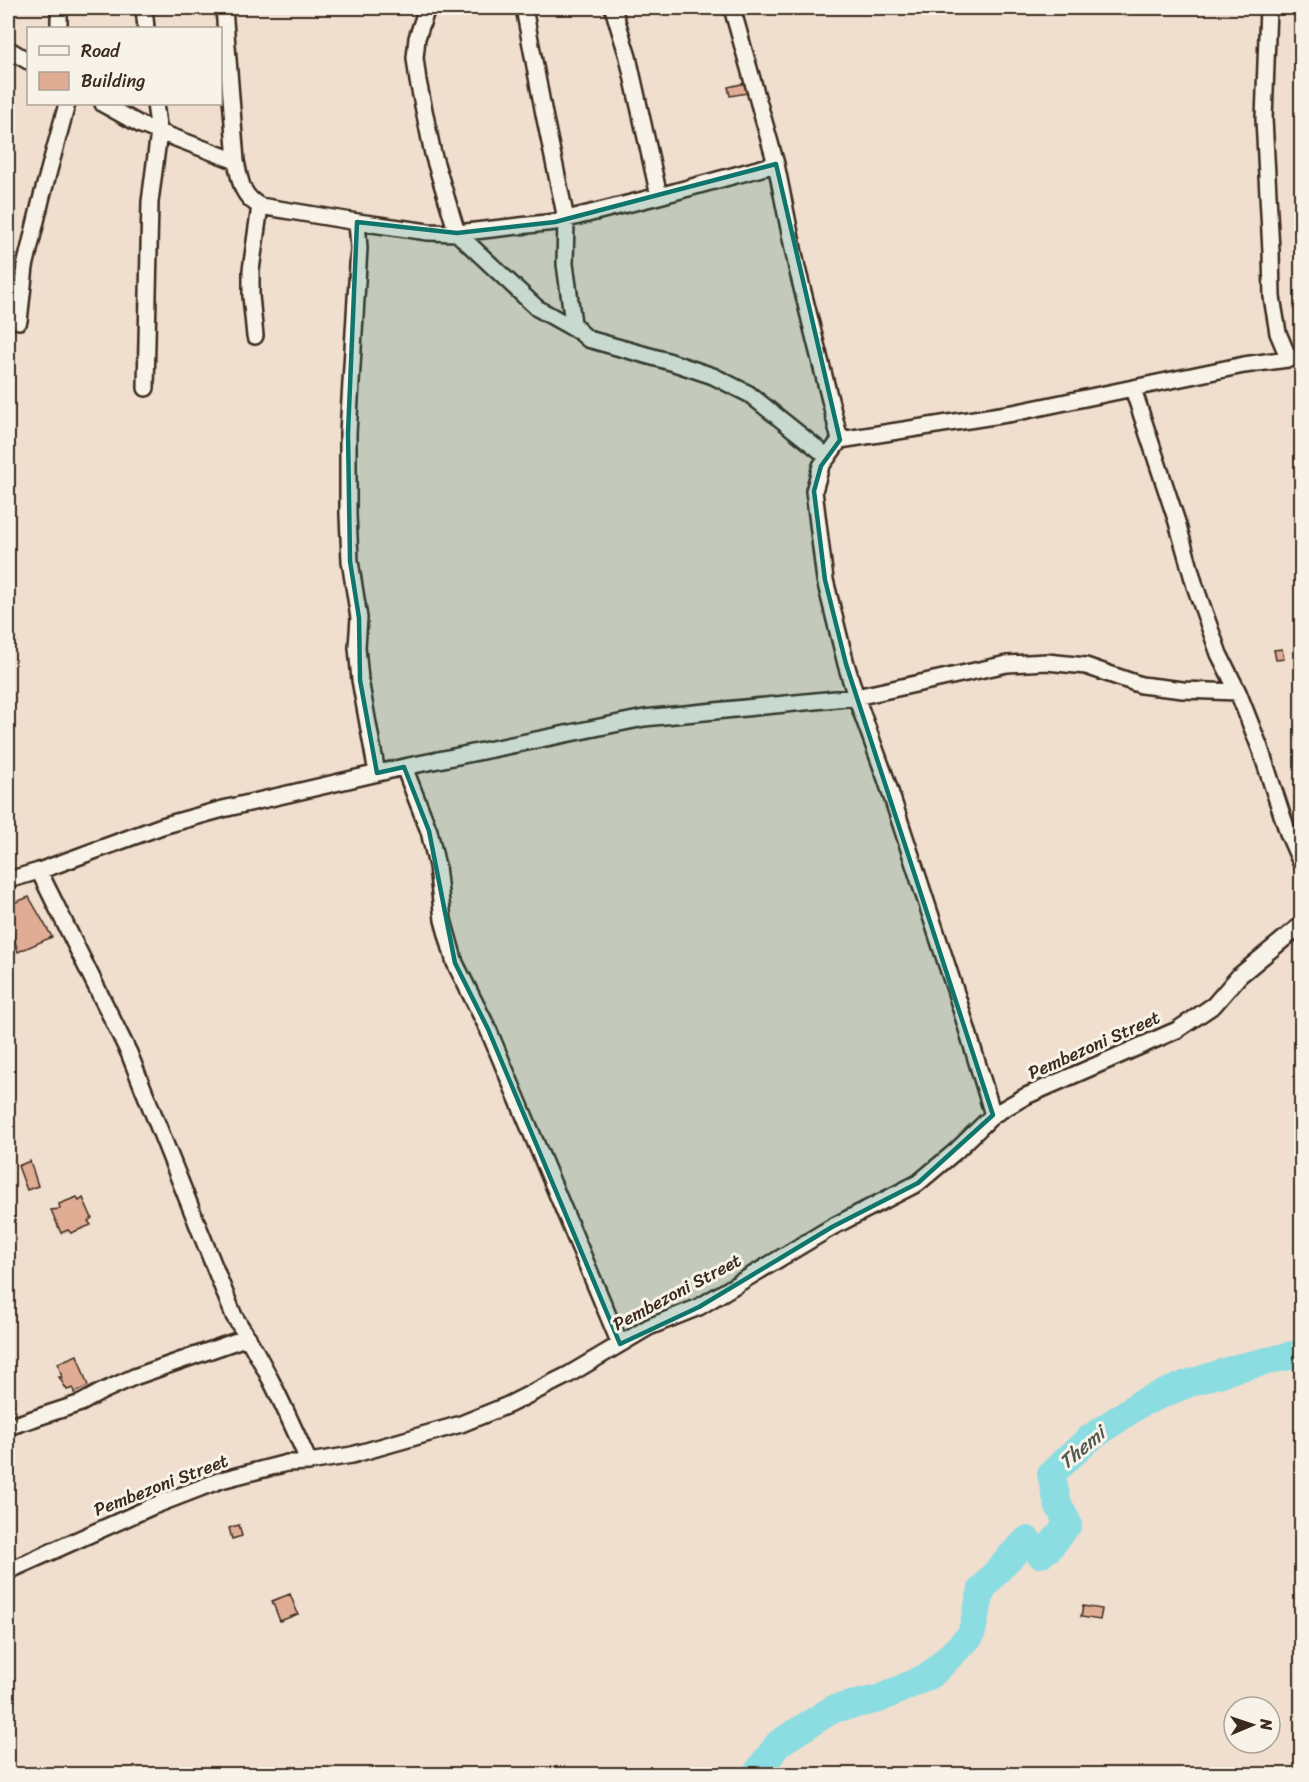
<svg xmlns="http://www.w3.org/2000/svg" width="1309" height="1782" font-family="Sriracha,sans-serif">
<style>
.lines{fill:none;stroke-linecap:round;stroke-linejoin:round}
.river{stroke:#8bdde1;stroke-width:28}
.building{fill:#e0ac94;stroke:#3b2a1e;stroke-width:1.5}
.street-casing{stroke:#3b2a1e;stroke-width:20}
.street{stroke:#f7f3e8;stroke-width:15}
.marked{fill:#0f766e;fill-opacity:0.2;stroke:#0f766e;stroke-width:4.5;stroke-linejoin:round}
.labels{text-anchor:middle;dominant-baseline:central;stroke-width:6;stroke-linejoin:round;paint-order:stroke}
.street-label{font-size:18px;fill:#3b2a1e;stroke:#f7f3e8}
.water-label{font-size:20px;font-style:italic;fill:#4f574f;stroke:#f7f3e8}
</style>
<rect width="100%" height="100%" fill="#f0decf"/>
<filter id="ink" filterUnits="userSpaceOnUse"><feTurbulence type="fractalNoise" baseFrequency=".0167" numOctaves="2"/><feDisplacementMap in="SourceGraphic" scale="12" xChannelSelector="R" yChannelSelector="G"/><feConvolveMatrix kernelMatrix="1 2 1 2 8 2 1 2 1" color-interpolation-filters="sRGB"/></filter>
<g filter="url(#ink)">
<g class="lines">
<path class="river" d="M756,1774L779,1743L833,1709L879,1699L931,1675L971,1635L982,1589L1005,1562L1027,1540L1040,1554L1049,1548L1068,1524L1058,1504L1051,1474L1089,1439L1141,1403L1187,1384L1237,1368L1302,1353"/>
</g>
<path class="building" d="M746,83L748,93L730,96L728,87Z
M1282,649L1284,659L1276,660L1274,650Z
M29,897L52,937L18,952L8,917V905Z
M30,1161L38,1186L27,1190L18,1166Z
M77,1197L79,1201L83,1198L92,1218L88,1221L91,1225L71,1233L68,1230L61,1233L51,1210L60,1209L59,1204Z
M77,1355L88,1386L74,1393L73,1388L67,1390L59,1377H62L58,1363Z
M8,1379L15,1413L8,1416Z
M239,1525L242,1536L232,1539L229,1528Z
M290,1594L298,1614L280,1621L272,1601Z
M1083,1606L1102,1609L1100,1620L1081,1617Z"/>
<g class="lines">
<g class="street-casing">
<path id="street" d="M144,8L146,28
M224,8L236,161C240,180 241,196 260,206L351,221L428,232L457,233L555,222L659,196L776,164
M427,8L417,38L415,58L418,81L433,154L457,233L537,308L580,332
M524,8L544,114L566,219L565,264L573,323L580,332L588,339L671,362L713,376L749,394L828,457
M613,8L628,57L659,196
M732,8L776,164L797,268L840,440L821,466L814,491L825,580L846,664L856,697L886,779L957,996L993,1115
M1268,8L1264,119L1271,251L1272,297L1278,333L1289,359
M59,28V8
M8,49L28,61
M103,104L141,125L236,161
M357,222L359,248L348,433V514L350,561L359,618L357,647L360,680L377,773
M19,321L25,267L42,196L67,104
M255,336L251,296V270L260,206
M146,388L150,202L159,132L155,104
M1133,389L1177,522L1195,586L1219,654L1238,692L1260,748L1288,833L1302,865
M840,440L1013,413L1244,365L1302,357
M404,767L429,831L437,866L443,920L455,963L488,1029L620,1344
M39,871L129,1053L234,1316C265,1363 286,1411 309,1462
M8,880L39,871L162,826L223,809L404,767L644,718L856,697L1007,664L1047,662L1086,666L1141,685L1183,690L1238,692
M8,1427L81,1403L101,1392L134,1377L248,1337
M8,1571L151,1507L221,1480L287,1463L309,1462L352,1455L461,1424L508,1405L568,1375L649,1327L699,1307L832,1227L918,1183L956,1151L993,1115L1026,1096L1177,1030L1214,1005L1239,976L1302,924"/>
</g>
<use href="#street" class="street"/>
</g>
</g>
<path class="marked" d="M776,164L840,440L821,466L814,491L825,580L846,664L993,1115L918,1183L832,1227L699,1307L620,1344L488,1029L455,963L429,831L404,767L377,773L360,680L359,618L350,561L348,433L357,222L457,233L555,222Z"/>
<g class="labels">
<g class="street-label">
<text transform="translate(1094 1045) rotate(-24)">Pembezoni Street</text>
<text transform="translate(677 1292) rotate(-28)">Pembezoni Street</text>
<text transform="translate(161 1485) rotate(-21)">Pembezoni Street</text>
</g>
<g class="water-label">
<text transform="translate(1082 1448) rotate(-40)">Themi</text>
</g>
</g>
<rect width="1309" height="1782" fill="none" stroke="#f7f3e8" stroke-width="30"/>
<rect x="15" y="15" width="1279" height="1752" fill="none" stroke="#3b2a1e" stroke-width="2" filter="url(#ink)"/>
<rect x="27" y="27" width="195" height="78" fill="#f7f3e8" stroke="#aca397" stroke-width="1.5"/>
<rect x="39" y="46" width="30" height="9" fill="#f7f3e8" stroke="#aca397" stroke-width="1.5"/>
<text x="81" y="57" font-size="18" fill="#3b2a1e">Road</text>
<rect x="39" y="72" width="30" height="18" fill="#e0ac94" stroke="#aca397" stroke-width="1.5"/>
<text x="81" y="87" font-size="18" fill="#3b2a1e">Building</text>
<g transform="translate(1252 1725) rotate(88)"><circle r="28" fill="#f7f3e8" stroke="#aca397" stroke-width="1.5"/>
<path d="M0-4.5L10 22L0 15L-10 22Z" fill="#3b2a1e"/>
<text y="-9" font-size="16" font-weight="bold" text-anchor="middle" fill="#3b2a1e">N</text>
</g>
</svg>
